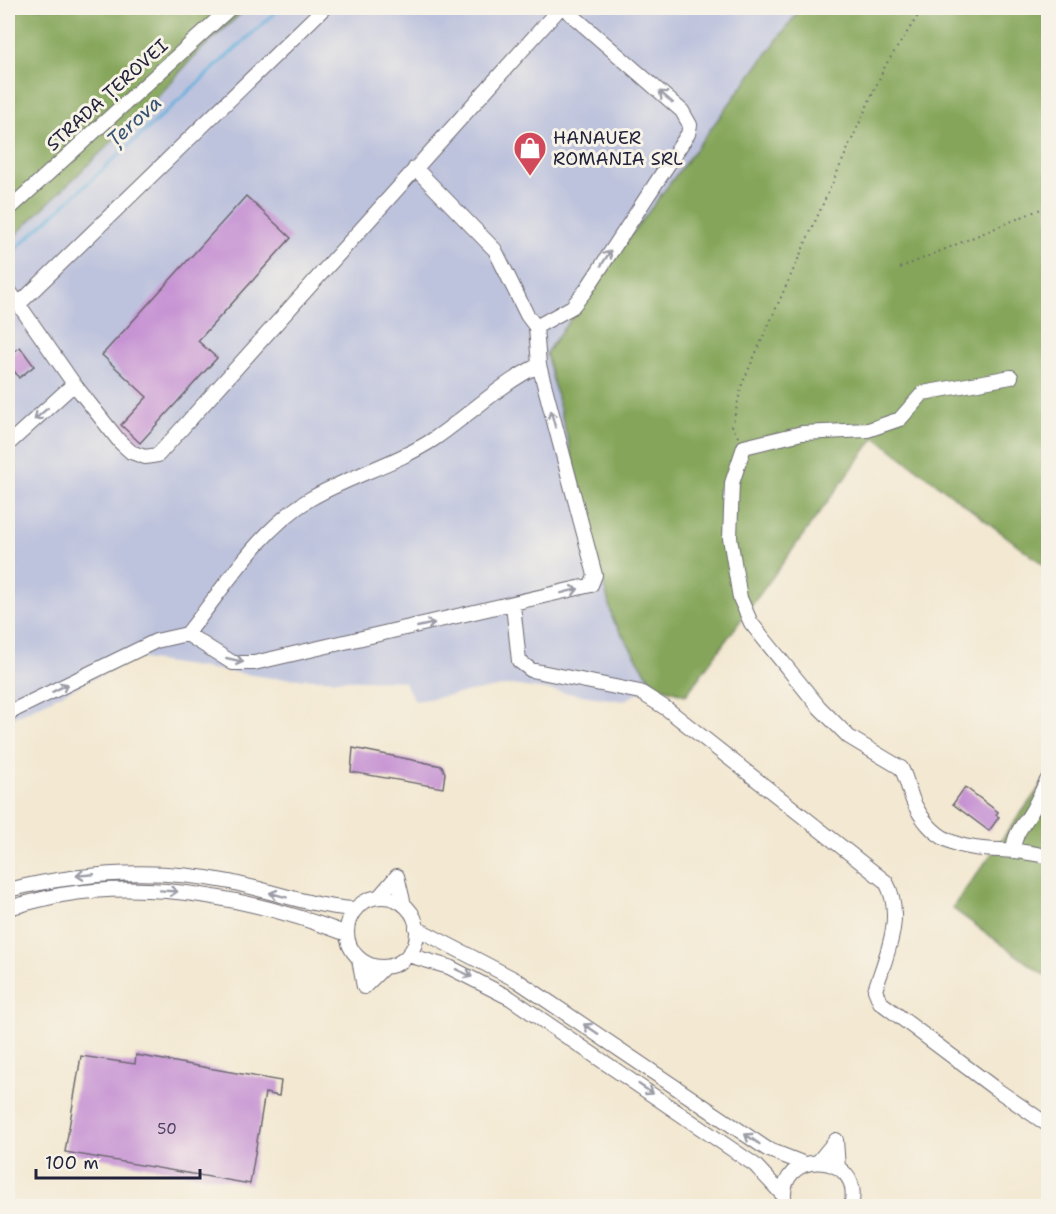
<svg xmlns="http://www.w3.org/2000/svg" width="1056" height="1214" font-family="'Shantell Sans',sans-serif">
<style>
.industrial{fill:#bec3dd}
.forest{fill:#85a65a;stroke:#54644a;stroke-width:1.5}
.lines{fill:none;stroke-linecap:round;stroke-linejoin:round}
.stream{stroke:#62afdb;stroke-width:3}
.building{fill:#c693d3}
.minor-casing{stroke:#6b6770;stroke-width:16}
.path{stroke:#6b6770;stroke-width:2;stroke-dasharray:1.5 4.5;stroke-linecap:butt}
.minor{stroke:#fff;stroke-width:14}
.oneway{stroke:#9c9ca7}
.labels{text-anchor:middle;dominant-baseline:central;stroke-width:6;stroke-linejoin:round;paint-order:stroke}
.number-label{font-size:15px;fill:#4b3e61}
.street-label{font-size:18px;fill:#22223b;stroke:#f7f3e8}
.poi-label{font-size:18px;fill:#22223b;stroke:#f7f3e8;text-anchor:start}
.water-label{font-size:20px;font-style:italic;fill:#385373;stroke:#f7f3e8}
</style>
<rect width="100%" height="100%" fill="#f7f3e8"/>
<filter id="ink" filterUnits="userSpaceOnUse"><feTurbulence type="fractalNoise" baseFrequency=".0167" numOctaves="2"/><feDisplacementMap in="SourceGraphic" scale="12" xChannelSelector="R" yChannelSelector="G"/><feConvolveMatrix kernelMatrix="1 2 1 2 8 2 1 2 1" color-interpolation-filters="sRGB"/></filter>
<filter id="wash" filterUnits="userSpaceOnUse"><feTurbulence type="fractalNoise" baseFrequency=".008" numOctaves="4" result="noise"/><feDisplacementMap in="SourceGraphic" scale="24" xChannelSelector="R" yChannelSelector="G"/><feGaussianBlur stdDeviation="1.35" result="paint"/><feColorMatrix in="noise" values="0 0 0 0 0 0 0 0 0 0 0 0 0 0 0 0 0 1.4 0 .05"/><feComposite in="paint" operator="in"/></filter>
<g filter="url(#wash)">
<rect width="100%" height="100%" fill="#f3e8d1"/>
<path class="industrial" d="M247,8H801L632,234L547,353L613,619L654,685L623,701L512,685L415,701L403,681L272,678L136,658L8,720V242L154,101L197,53Z"/>
<path class="forest" d="M8,8H247L197,53L154,101L8,242Z
M801,8H1048V568L875,437L686,695L654,685L613,620L546,353L632,234Z
M1048,776V978L952,908Z"/>
<g class="lines">
<path class="stream" d="M8,256L280,8"/>
</g>
<g id="blocks">
<path class="building" d="M246,196L291,238L198,341L217,358L140,443L121,425L147,397L102,355Z
M20,347L34,366L19,378L8,362V356Z
M353,748L442,766L445,773L443,788L351,772Z
M965,787L998,812L996,815L999,817L989,831L953,804Z
M136,1055L281,1081L279,1096L265,1093L250,1184L65,1152L81,1056L135,1064Z"/>
</g>
</g>
<g filter="url(#ink)">
<use href="#blocks" fill-opacity="0" stroke="#6b6770" stroke-width="1.5"/>
<g class="lines">
<g class="minor-casing">
<path id="minor" d="M415,168L495,250L527,315L536,327
M8,210L230,8
M8,289L74,384L120,442L131,452L145,457L158,455L560,8
M19,304L324,8
M1011,377L923,393L900,419L868,430L802,433L744,447L732,483L730,538L740,598L751,623L819,707L849,737L901,768C908,780 909,795 916,807C947,866 999,841 1048,857
M8,444L74,384
M513,605L519,661L531,670L640,692L667,709L886,882C905,916 886,956 875,990L880,1002L993,1087L1048,1125
M187,634C224,588 259,530 310,499C349,476 396,464 434,439C469,415 500,384 539,365
M8,713L156,641L187,634L233,663H254L591,585L595,575L539,365L536,327L572,307L586,290L688,134L690,125L682,111L564,8
M1013,851C1015,828 1027,823 1035,805C1040,796 1043,788 1048,779
M8,890C82,872 155,867 230,882C273,891 312,907 356,909
M379,897L397,876L404,905
M347 932a35 35 0 1 1 70 0a35 35 0 1 1-70 0Z
M8,908C25,904 43,898 61,895C156,879 258,900 347,934
M416,928L518,981L767,1149L805,1164
M408,955L449,967L510,998L755,1165L783,1195
M359,959L364,987L384,967
M818,1162L836,1140L838,1168
M785,1206C773,1146 866,1150 851,1206"/>
</g>
<path class="path" d="M900,268L1048,206
M738,437L732,427L742,384L885,66L923,8"/>
<use href="#minor" class="minor"/>
</g>
<defs><path id="oneway-shaft" d="M-6 0H5M1.5-3L5.5 0L1.5 3" fill="none" stroke-width="1.6" stroke-linecap="round" stroke-linejoin="round" transform="scale(1.5)"/></defs>
<g class="oneway">
<use href="#oneway-shaft" transform="translate(666 97) rotate(-139)"/>
<use href="#oneway-shaft" transform="translate(606 258) rotate(-57)"/>
<use href="#oneway-shaft" transform="translate(41 414) rotate(139)"/>
<use href="#oneway-shaft" transform="translate(553 419) rotate(-105)"/>
<use href="#oneway-shaft" transform="translate(570 591) rotate(-14)"/>
<use href="#oneway-shaft" transform="translate(426 625) rotate(-13)"/>
<use href="#oneway-shaft" transform="translate(235 660) rotate(13)"/>
<use href="#oneway-shaft" transform="translate(60 688) rotate(-27)"/>
<use href="#oneway-shaft" transform="translate(85 875) rotate(175)"/>
<use href="#oneway-shaft" transform="translate(169 891) rotate(4)"/>
<use href="#oneway-shaft" transform="translate(278 895) rotate(-165)"/>
<use href="#oneway-shaft" transform="translate(464 973) rotate(25)"/>
<use href="#oneway-shaft" transform="translate(591 1029) rotate(-146)"/>
<use href="#oneway-shaft" transform="translate(646 1089) rotate(34)"/>
<use href="#oneway-shaft" transform="translate(752 1139) rotate(-146)"/>
</g>
</g>
<defs>
<g id="shop-pin" transform="scale(1.725)"><path d="M0 17L-7.5 6A9.5 9.5 0 1 1 7.5 6Z" fill="#d1495b" stroke="#f7f3e8"/><path d="M-5-2.5h2.3a2.7 3.5 0 0 1 5.4 0H5L5.5 6h-11ZM-1.5-2.5h3a1.5 2.3 0 0 0-3 0Z" fill="#fff"/></g>
</defs>
<g fill-rule="evenodd">
<use href="#shop-pin" x="530" y="148"/>
</g>
<g class="labels">
<g class="number-label">
<text x="167" y="1129">50</text>
</g>
<g class="street-label">
<text transform="translate(107 95) rotate(-42)">STRADA ȚEROVEI</text>
</g>
<g class="poi-label">
<text x="553" y="138">HANAUER<tspan x="553" dy="21">ROMANIA SRL</tspan></text>
</g>
<g class="water-label">
<text transform="translate(134 121) rotate(-42)">Țerova</text>
</g>
</g>
<rect width="1056" height="1214" fill="none" stroke="#f7f3e8" stroke-width="30"/>
<path d="M36 1169v9h164v-9" fill="none" stroke="#22223b" stroke-width="3"/>
<text x="45" y="1169" font-size="18" fill="#22223b" stroke="#f7f3e8" stroke-width="4.5" paint-order="stroke">100 m</text>
</svg>
